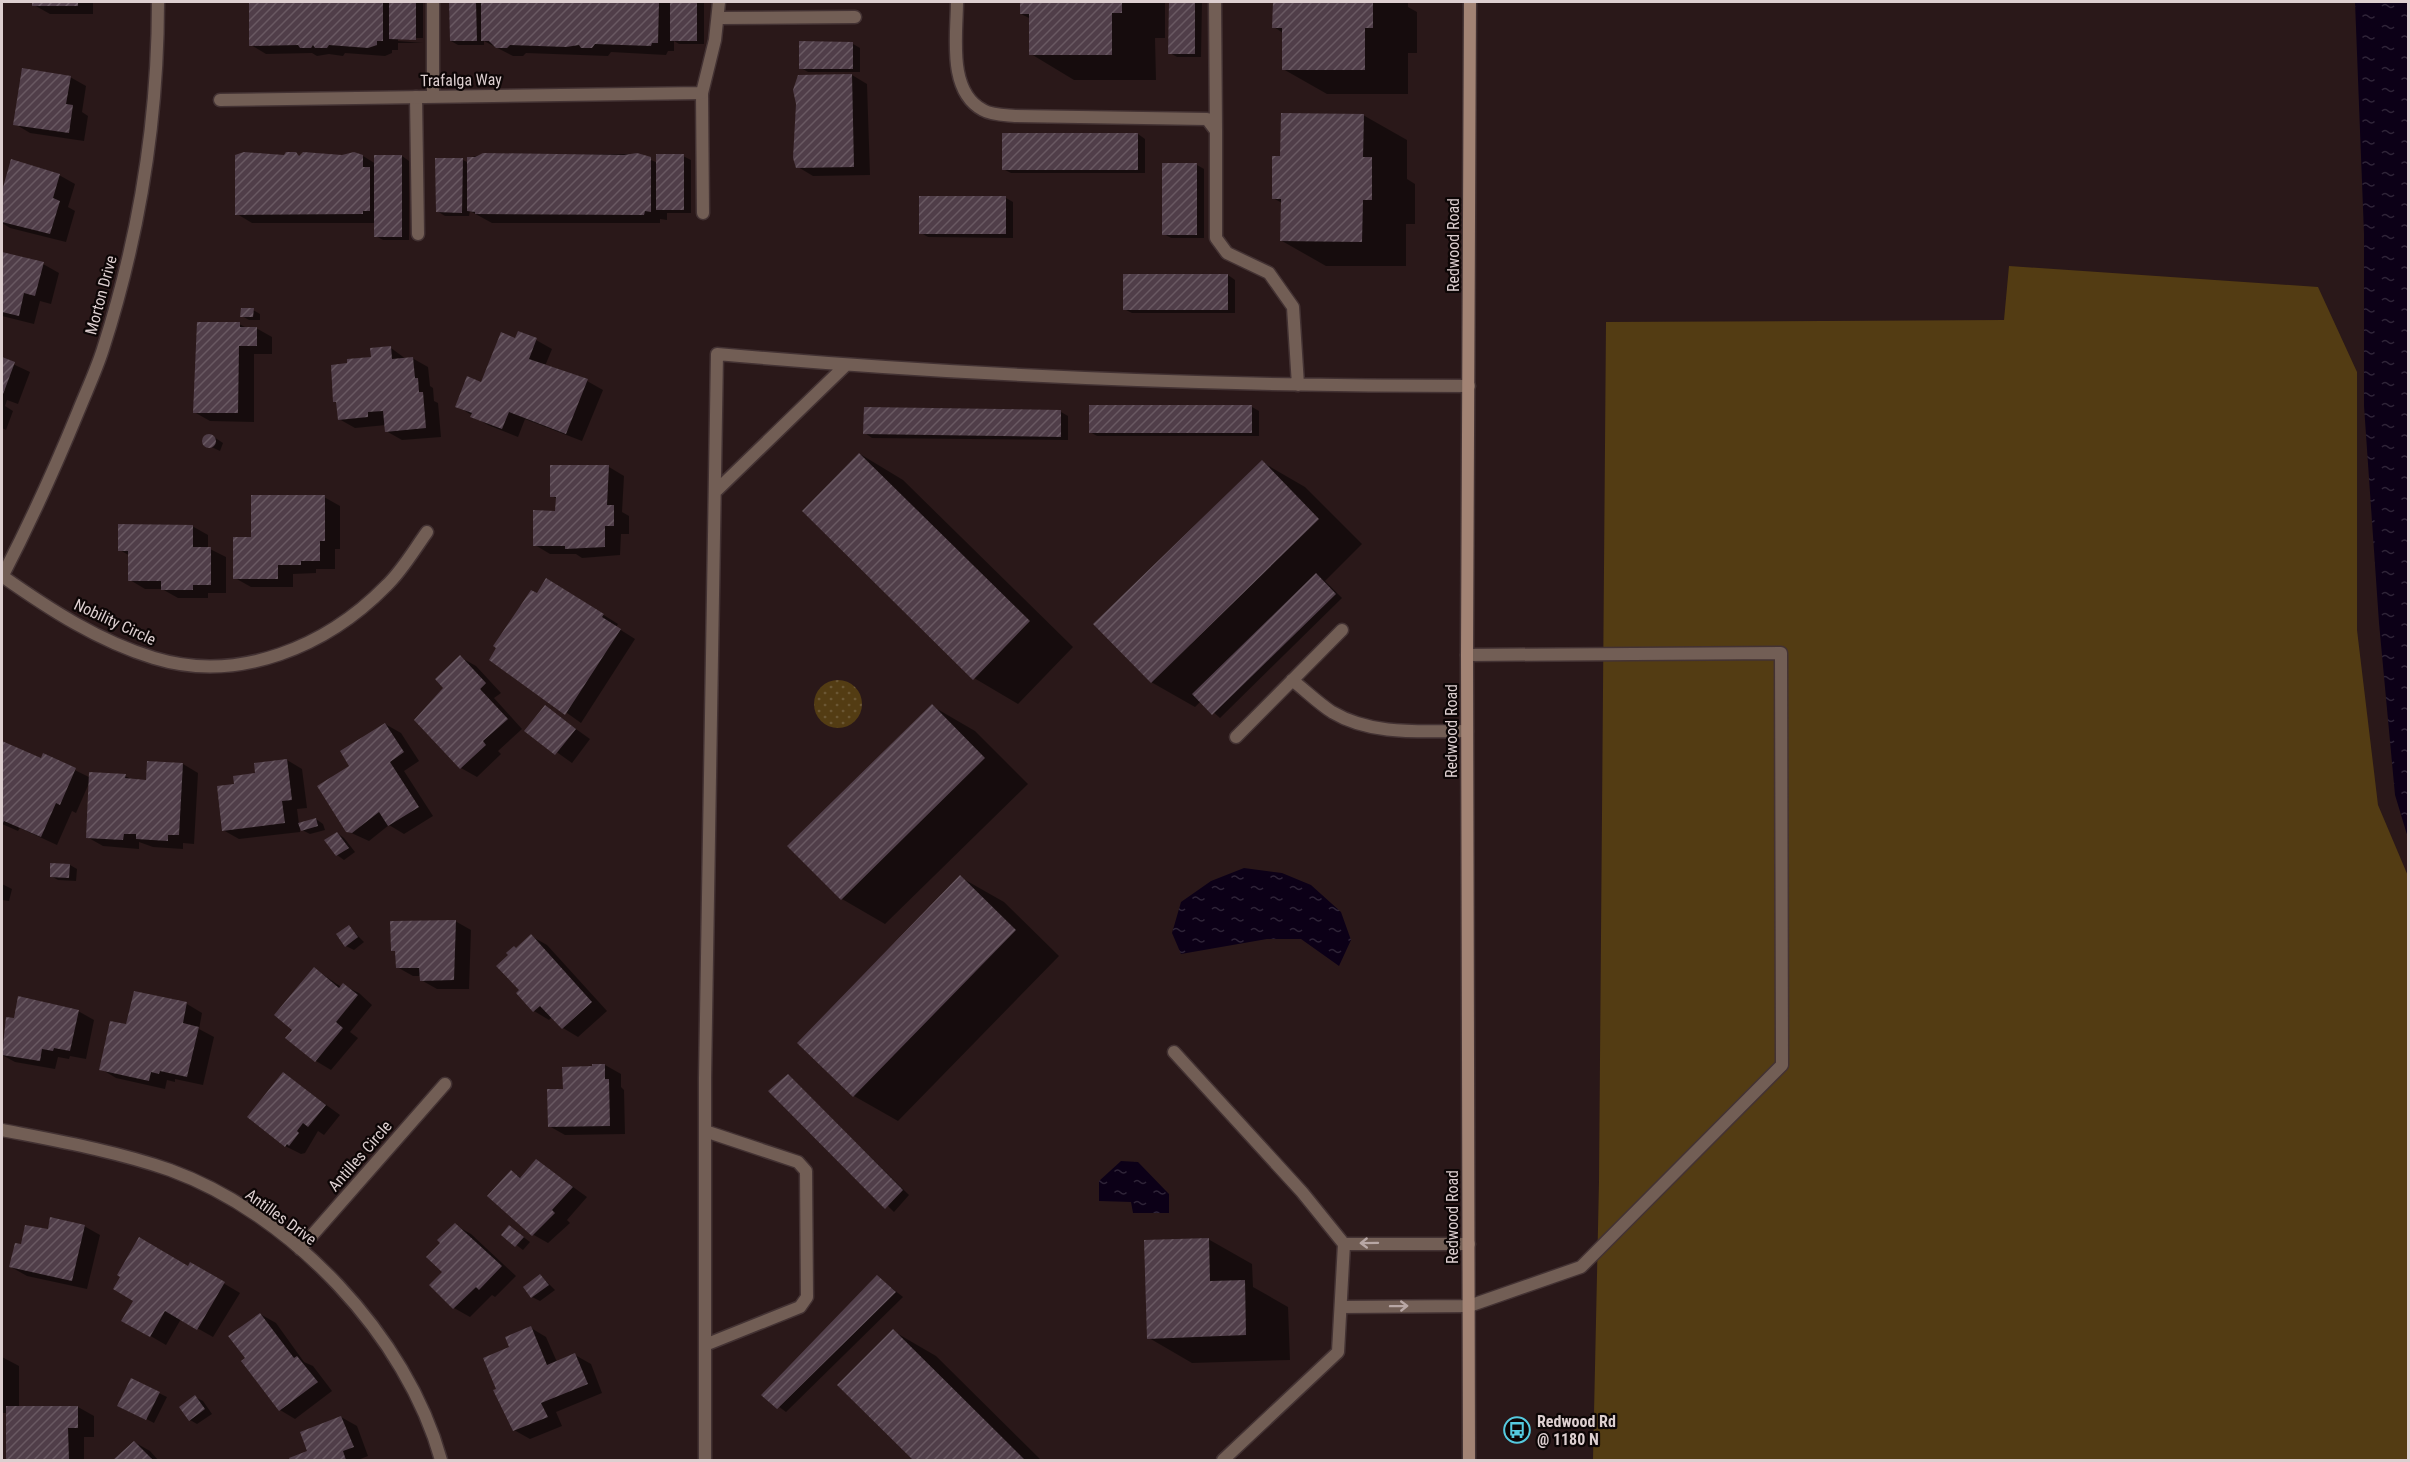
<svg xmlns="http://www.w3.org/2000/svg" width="2410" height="1462" font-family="'Roboto Condensed',sans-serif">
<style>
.grass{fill:#533c13}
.park{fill:url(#park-dots)}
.water{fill:url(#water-ripples)}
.shadow{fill:#0007}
.building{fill:url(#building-hatch)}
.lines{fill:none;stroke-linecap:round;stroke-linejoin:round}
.service-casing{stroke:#433233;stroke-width:15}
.minor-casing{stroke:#433233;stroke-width:15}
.secondary-casing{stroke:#433233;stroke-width:15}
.service{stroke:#725e55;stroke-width:12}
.minor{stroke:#725e55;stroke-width:12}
.secondary{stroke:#a28374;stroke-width:12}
.oneway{stroke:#b8a7a5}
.labels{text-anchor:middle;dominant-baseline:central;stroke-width:4.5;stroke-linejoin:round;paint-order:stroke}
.street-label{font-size:16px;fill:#ddcfd0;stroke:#0d0606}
.poi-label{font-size:16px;font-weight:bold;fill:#ddcfd0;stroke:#0d0606;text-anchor:start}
</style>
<defs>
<pattern id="park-dots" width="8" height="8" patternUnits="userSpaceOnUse" patternTransform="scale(1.5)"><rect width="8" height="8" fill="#533c13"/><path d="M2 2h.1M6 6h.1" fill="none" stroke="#6b5734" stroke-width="1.8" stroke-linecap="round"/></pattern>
<pattern id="water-ripples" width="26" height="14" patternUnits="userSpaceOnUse" patternTransform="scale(1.5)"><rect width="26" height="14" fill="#0c0017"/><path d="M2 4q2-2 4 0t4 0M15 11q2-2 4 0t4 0" fill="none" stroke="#2f2438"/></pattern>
<pattern id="building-hatch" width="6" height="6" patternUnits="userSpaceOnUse" patternTransform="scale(1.5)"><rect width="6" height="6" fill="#503e49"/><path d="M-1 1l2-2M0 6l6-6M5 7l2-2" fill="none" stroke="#695962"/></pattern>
</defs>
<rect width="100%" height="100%" fill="#2a1819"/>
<path class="grass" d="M2009,266L2318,287L2357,372V630L2378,805L2408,876V1460H1593L1599,1182L1606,322L2004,320Z"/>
<path class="park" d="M814 704a24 24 0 1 1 48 0a24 24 0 1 1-48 0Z"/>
<path class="water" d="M2355,2H2408V838L2395,795L2379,623L2364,406V234Z
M1244,868L1282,873L1311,885L1341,912L1351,940L1339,966L1301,939H1267L1181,954L1172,933L1181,902L1211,881Z
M1121,1161L1138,1162L1169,1194V1213H1133L1131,1202L1099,1201V1181Z"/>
<path class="shadow" d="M34,2H93V14H50L34,5Z
M251,2H423V38H398V41L423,43H398V50H392V53L385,56L345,53L343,56L329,54L317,56L312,53L266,54L251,45Z
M451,2H704V44H679L674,41V51H668L666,55L611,52L608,56L526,53L523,56H513L484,41V45H458L451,41Z
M1021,2H1165V38H1155L1156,80H1074L1031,54L1029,18L1021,14Z
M1170,2H1202L1201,57H1177L1170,53Z
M1274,2H1408V7L1417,12V53H1408V94H1327L1283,69V33L1274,27Z
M853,44L860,48V72H808L801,68Z
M852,75L867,84L870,175L813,176L798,167Z
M70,77L86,86L82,112L88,116L84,141L30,133L15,124Z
M1363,115L1407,140V179L1415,184V224H1406V266H1326L1282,241V203L1273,198L1282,157Z
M1138,134L1145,139V173H1011L1003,169Z
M295,154L300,157L363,156L376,164L402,156L409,161V240H383L376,236V223H252L237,214L284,156Z
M483,154L496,156L637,154L658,163L683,156L691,160V213H667V220L660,219V223H492L470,211L469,216H445L437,211L463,160L469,163V158Z
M12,161L59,175L75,184L68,207L75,211L66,242L10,228L2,223V196Z
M1197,165L1204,169V238H1171L1164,234Z
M921,197L1006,198L1013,202V238L928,237L921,233Z
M2,253L43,264L59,273L51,304L40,301L34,324L2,316Z
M1124,275H1228L1235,280V313H1132L1124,309Z
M253,310L260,314V320H249L242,316Z
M239,324L247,328H256L272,337V354H254V422L210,421L194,412Z
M516,340H536L552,349L545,366L587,381L603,390L582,441L525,419L518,437L488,425L457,406L482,384Z
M391,348L406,359L412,358L428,367L430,386L433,388L434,401L438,403L441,437L402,440L386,431V425L355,428L339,419L337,403L334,401L372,358Z
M2,359L30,372L18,404L7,400L5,406L13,411L6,430L2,428Z
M1252,407L1259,411V436H1097L1090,432Z
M1061,412L1068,416V440L872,438L865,433Z
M211,435L223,443L220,451L203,443V438Z
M860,454L903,480L1073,647L1018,704L974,678Z
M1262,462L1305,487L1362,544L1325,581L1342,598L1220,718L1201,701L1195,707L1151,682Z
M609,467L624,476L622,512L629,516V534H621L620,555L582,558L576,554H550L535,545L557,512V499L552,496Z
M324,497L340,506V549H335V569H316V573L293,574V587H251L235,578L252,538Z
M192,526L208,535V548L226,557V593H208V598H178L162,589H145L130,580V556L120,550Z
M562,589L618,624L616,627L635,639L581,723L491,659L537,595Z
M460,657L476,666L501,693L494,698L522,729L498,751L501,754L477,777L461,768L416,720L445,688Z
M932,706L975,731L1028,784L885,924L842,899Z
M545,707L590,739L572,763L527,731Z
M385,724L401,733L419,761L404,771L433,816L404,834L389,825L369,841L347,831L352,767Z
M2,743L42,760L44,755L91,778L125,776L133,780L147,781L183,764L198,773L194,844L183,843V849L153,847L139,842V849L103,846L87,837L90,781L76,813L72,811L57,845L20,828L18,831L2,824Z
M287,760L302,769L307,808L297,809L299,824L316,819L323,824L325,830L310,834L300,829V832L239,839L223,830L236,786Z
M337,833L344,838L355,852L344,860L337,855Z
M70,865L77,869L76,881L58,880L51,876Z
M960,877L1004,902L1059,956L898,1121L854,1096L799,1043Z
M2,884L12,889L9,901L2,900Z
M455,921L471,930L469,989H437L421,980V976H413L397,967V952L392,950Z
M349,927L364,942L354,950L346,946Z
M531,936L547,945L607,1011L578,1037L563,1028L552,1017L549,1020L534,1011L517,950Z
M315,969L341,987L343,985L359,993L372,1005L350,1032L358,1038L331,1070L316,1061L294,1030Z
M135,993L187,1004L202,1013L199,1029L214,1037L203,1085L175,1079V1082L167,1080L165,1089L116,1078L101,1069L127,1026Z
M78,1011L94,1020L86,1059L70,1056L69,1059L58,1057L55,1069L15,1062L2,1055L7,1019L15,1020Z
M605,1065L621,1074V1087L624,1090L625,1134L565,1135L549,1126L564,1090Z
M284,1074L340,1115L324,1135L318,1131L305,1153L301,1154L285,1146Z
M788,1076L909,1195L894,1212L770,1091Z
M537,1161L587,1197L567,1220L570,1223L548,1243L532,1234L511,1172L522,1178Z
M455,1225L471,1234L516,1276L495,1297L492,1295L470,1317L454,1308L431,1285L444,1272Z
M84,1226L100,1235L87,1289L27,1276L11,1267L22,1246L49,1231Z
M509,1226L530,1242L523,1250L503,1235Z
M1208,1239L1252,1264L1253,1287L1288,1307L1290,1360L1192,1363L1149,1338Z
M191,1264L240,1293L213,1337L181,1319L166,1345L123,1320L135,1300Z
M541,1276L555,1290L540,1301L532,1297Z
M878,1277L903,1297L786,1412L763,1395Z
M260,1314L276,1323L304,1362L313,1366L332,1391L295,1419L280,1410L247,1359Z
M531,1328L546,1337L557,1362L575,1355L591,1364L602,1393L556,1412L562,1426L530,1439L514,1430L498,1389L511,1348Z
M893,1331L936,1356L1041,1460H915L839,1385Z
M2,1357L19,1366V1407H78L94,1416V1437H84V1460H8L7,1413H2Z
M132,1380L167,1397L154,1423L127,1409Z
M195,1397L203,1401L212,1414L197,1424L190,1420Z
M341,1417L357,1426L368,1456L358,1460H291L309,1452Z
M134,1442L150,1451L158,1460H115Z"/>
<path class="building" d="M32,2H78V6H32Z
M249,2H383V41H377V45L368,48L329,45L327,48H315L313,45L311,48H300L298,45L249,46Z
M389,2H416V40L389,39Z
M449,2H476L477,41H450Z
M481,2H659L658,43H652L651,46L595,44L592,48H581L579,45L566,47L510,45L507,48H496L489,41H481Z
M670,2H697V41H670Z
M1020,2H1122V13H1112V55H1029V14H1020Z
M1169,2H1195V54H1168Z
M1273,2H1373V28H1365V70H1282V28H1272Z
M799,41L853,42V69H799Z
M22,68L71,76L66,104L73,105L69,133L13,125Z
M852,74L854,167L796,168L793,158L796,104L793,90L798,75Z
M1281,113L1364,114L1363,157H1372V200H1363L1362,242L1280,241L1281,199H1272V156H1280Z
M1002,133H1138V170H1002Z
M244,152L284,155L286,152H296L299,156L303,152L342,155L354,152L363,155V167H370V211H363V214L235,215V155Z
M483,153L624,155L637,153L651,157V212L645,211L644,215L475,214V212L467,211V157H475Z
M656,154H684V210H656Z
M374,155H402V237H374Z
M435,158H463L462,213L436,212Z
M11,159L60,174L53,198L60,201L50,234L2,222V191Z
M1162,163H1197V235H1162Z
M919,196H1006V234H919Z
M2,252L44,262L35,296L24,293L19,316L2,312Z
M1123,274H1228V310H1123Z
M241,308H254L253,317H240Z
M197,322H240V327H257V346H239L238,413H193Z
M518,331L537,338L529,359L588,379L566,434L509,412L502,429L470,417L472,413L455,407L467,376L481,382L501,332L515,338Z
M391,346L392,359L413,357L415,378H418L419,392H423L426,428L385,432L383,411L368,412V417L338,420L336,402H333L331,365L347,363V359L371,357L370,348Z
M2,357L15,362L2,397Z
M1089,405H1252V433H1089Z
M864,407L1061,410V437L863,434Z
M202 441a7 7 0 1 1 14 0a7 7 0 1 1-14 0Z
M859,453L1030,621L973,680L802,511Z
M1262,460L1319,519L1151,683L1093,624Z
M550,465H609L607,505H614V526H605V547L565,549V546H533V510L555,511L556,497H550Z
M251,495H325V541H320V561H301V565H278V579H233V537H251Z
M118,524L193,525V547H211V585H193V590H161V581H128V551H118Z
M1316,573L1336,594L1212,715L1192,694Z
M546,578L604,614L602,617L621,629L565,715L489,660L496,648L493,646L531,590L537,593Z
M460,655L486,683L480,689L508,719L483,741L486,745L460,769L414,720L443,688L435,679Z
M932,704L985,758L841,900L787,846Z
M545,705L576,729L555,755L524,731Z
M385,723L404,752L390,762L419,807L388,826L379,812L352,833L346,832L317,786L349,766L340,751Z
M2,741L41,758L43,753L76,768L60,805L56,803L41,837L4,821L2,825Z
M287,759L292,800L282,801L285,823L222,831L217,786L234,784L233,776L255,773L254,763Z
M147,761L183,763L179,835H168V841L136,839V834H124L123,840L86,838L89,772L126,774L125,778L146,780Z
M316,818L318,826L301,831L298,823Z
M337,832L349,848L336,856L324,840Z
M50,863L70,864L69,878L50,877Z
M960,875L1016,930L853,1097L797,1043Z
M456,920L454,980L420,981L419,968H396L395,951H391L390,921Z
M349,925L358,937L345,947L336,934Z
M531,934L592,1002L562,1029L540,1006L533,1012L516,993L519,990L496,966L508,955L506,953L514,946L516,948Z
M314,967L339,988L343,983L358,995L336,1022L343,1028L315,1062L285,1038L292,1030L274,1015Z
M134,991L187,1002L183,1023L199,1027L187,1077L160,1071L159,1074L151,1072L149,1081L99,1070L110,1021L126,1024Z
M18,996L79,1010L70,1051L54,1048L53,1051L42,1049L40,1061L2,1055L6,1017L14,1018Z
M592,1064H605V1079H609L610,1126L548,1127L547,1089H563L562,1067L592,1066Z
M283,1072L326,1105L308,1127L303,1123L297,1131L299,1133L289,1146L287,1144L285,1147L247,1117Z
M788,1074L903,1190L885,1209L768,1091Z
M536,1159L573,1187L552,1210L555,1213L532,1236L487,1196L511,1170L520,1178Z
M50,1217L85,1225L72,1281L9,1267L15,1243L21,1244L25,1225L48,1229Z
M455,1223L502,1266L479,1290L476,1287L453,1309L429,1285L442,1272L426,1257L440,1243L437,1240Z
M509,1225L524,1237L515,1247L501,1235Z
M139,1237L188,1266L190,1262L225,1282L197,1330L165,1311L150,1337L121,1321L133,1301L113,1289L120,1277L117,1275Z
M1209,1238L1210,1281L1245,1280L1246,1335L1147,1339L1144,1240Z
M540,1274L549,1285L531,1298L523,1287Z
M877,1275L896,1292L777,1409L761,1395Z
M260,1313L294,1358L297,1356L318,1382L279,1411L241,1361L245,1358L228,1336Z
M531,1326L547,1365L575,1353L588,1384L541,1403L548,1417L513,1431L493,1390L496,1389L483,1358L509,1347L505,1337Z
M893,1329L1025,1460H913L837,1385Z
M131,1378L160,1392L146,1420L117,1406Z
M195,1395L205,1409L189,1421L179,1407Z
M6,1406H78V1428H68L69,1460H6Z
M341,1416L354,1447L343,1451L346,1460H290L289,1458L307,1451L300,1432Z
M134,1441L153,1460H113Z"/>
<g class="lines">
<g class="service-casing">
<path id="service" d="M957,2C957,34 947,91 983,110C991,115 1005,115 1015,116L1207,119L1216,131V238L1227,253L1269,273L1293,307L1298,385
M1215,2L1216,131
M718,18L855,17
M702,93L703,213
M416,97L418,234
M715,492L846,365
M1292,680C1305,690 1318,703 1332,712C1372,736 1422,731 1467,731
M1236,737L1342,630
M1174,1052L1302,1192L1344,1244L1338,1352L1223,1460
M1344,1244H1469
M1341,1307L1469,1306L1581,1267L1782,1065L1781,653L1467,655
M705,1345L800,1307L807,1297L806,1171L798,1162L705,1131
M705,1460V1078L717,354C965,376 1220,386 1469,386"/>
</g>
<g class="minor-casing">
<path id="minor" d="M433,2V97
M220,100L702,93L715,40L719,2
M2,576C49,609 98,641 154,658C239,684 327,646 386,586C402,571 414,550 427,532
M2,577C30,523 55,468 78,412C86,392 96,371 103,349C139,237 158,119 158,2
M2,1130C58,1141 115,1151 170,1170C291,1214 407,1336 441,1460
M300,1249L445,1084"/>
</g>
<g class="secondary-casing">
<path id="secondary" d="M1469,1460L1467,655L1470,2"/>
</g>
<use href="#service" class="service"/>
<use href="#minor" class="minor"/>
<use href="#secondary" class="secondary"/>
</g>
<defs><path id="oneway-shaft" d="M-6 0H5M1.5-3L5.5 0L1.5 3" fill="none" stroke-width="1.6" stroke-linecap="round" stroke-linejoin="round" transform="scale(1.5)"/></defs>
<g class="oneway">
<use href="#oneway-shaft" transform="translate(1369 1243) rotate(179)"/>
<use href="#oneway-shaft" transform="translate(1399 1306) rotate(-1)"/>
</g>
<defs>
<g id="bus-ring" transform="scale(1.35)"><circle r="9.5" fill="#0d0606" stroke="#55cadf" stroke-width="1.5"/><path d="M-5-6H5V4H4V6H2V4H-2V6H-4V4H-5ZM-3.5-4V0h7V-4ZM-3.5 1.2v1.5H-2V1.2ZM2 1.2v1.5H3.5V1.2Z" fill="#55cadf"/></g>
</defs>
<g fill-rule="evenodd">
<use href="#bus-ring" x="1517" y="1430"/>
</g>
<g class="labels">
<g class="street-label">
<text transform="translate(461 80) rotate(-1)">Trafalga Way</text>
<text transform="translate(1453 245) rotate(-90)">Redwood Road</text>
<text transform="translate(101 295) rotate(-75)">Morton Drive</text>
<text transform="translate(115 622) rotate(25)">Nobility Circle</text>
<text transform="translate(1451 731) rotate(-90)">Redwood Road</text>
<text transform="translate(360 1156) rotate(-49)">Antilles Circle</text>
<text transform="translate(281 1217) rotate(36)">Antilles Drive</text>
<text transform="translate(1452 1217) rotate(-90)">Redwood Road</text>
</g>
<g class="poi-label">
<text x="1537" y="1421">Redwood Rd<tspan x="1537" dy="18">@ 1180 N</tspan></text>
</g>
</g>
<rect width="2410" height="1462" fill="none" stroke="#ddcfd0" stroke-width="6"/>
</svg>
